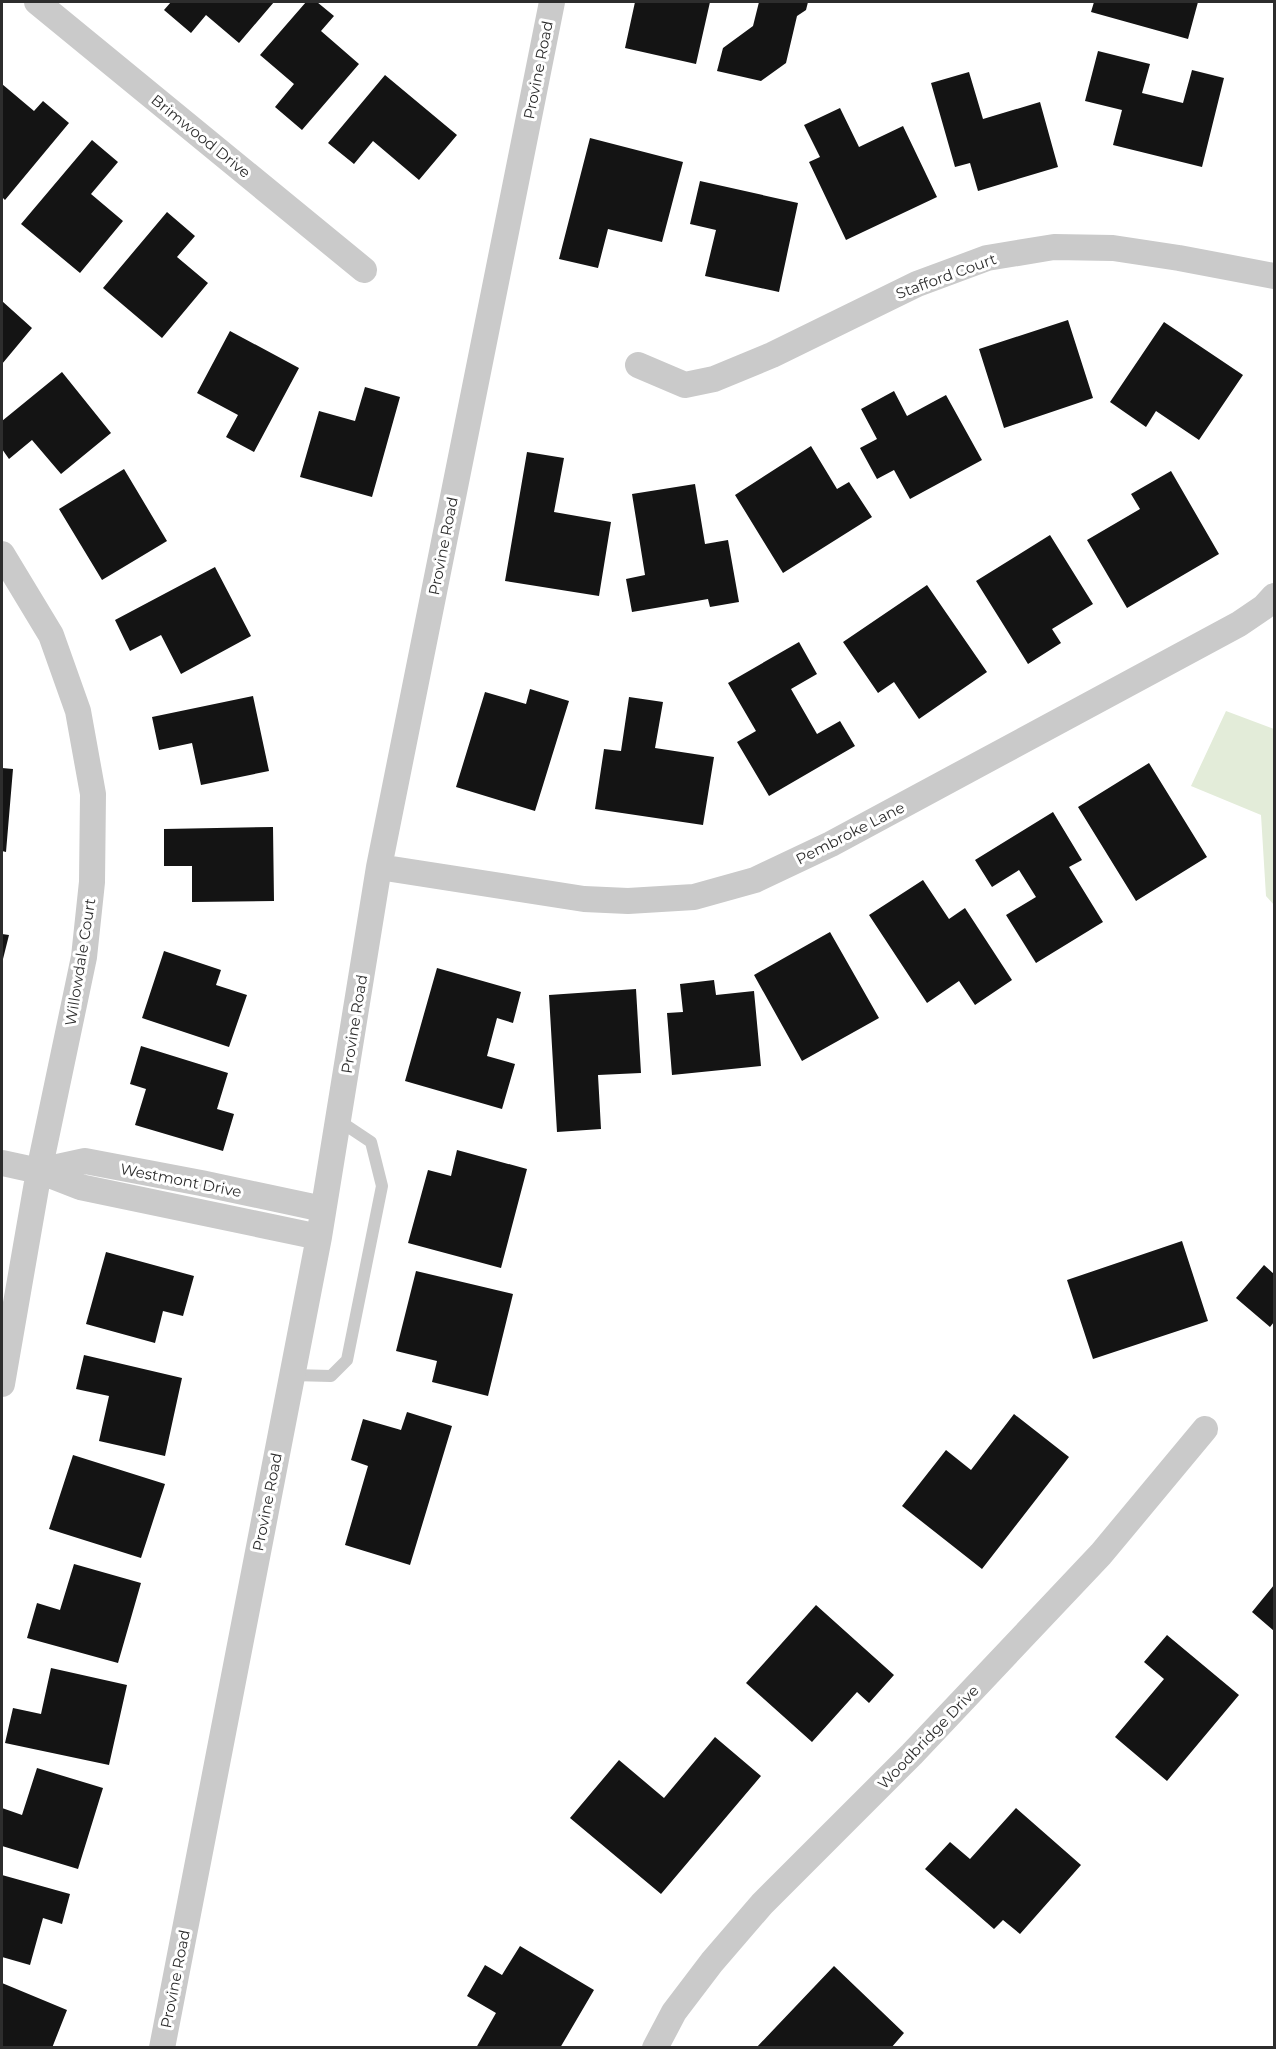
<svg xmlns="http://www.w3.org/2000/svg" width="1276" height="2049" font-family="Montserrat,sans-serif">
<style>
.green{fill:#e3ecd9}
.building{fill:#141414}
.lines{fill:none;stroke-linecap:round;stroke-linejoin:round}
.service{stroke:#cacaca;stroke-width:12}
.minor{stroke:#cacaca;stroke-width:26}
.labels{text-anchor:middle;dominant-baseline:central;stroke-width:6;stroke-linejoin:round;paint-order:stroke}
.street-label{font-size:15px;fill:#2d2d2d;stroke:#fff}
</style>
<rect width="100%" height="100%" fill="#fff"/>
<path class="green" d="M1226,711L1274,729V905L1266,896L1261,815L1191,786Z"/>
<path class="building" d="M171,2H274L239,43L206,15L191,33L164,10Z
M306,2H317L334,16L321,31L359,64L302,130L275,107L294,84L260,55Z
M635,2H710L696,64L625,48Z
M759,2H808L806,10L797,16L786,63L761,81L717,71L723,48L753,26Z
M1094,2H1198L1188,39L1091,12Z
M1098,51L1150,64L1142,93L1183,103L1192,70L1224,78L1202,167L1113,145L1122,110L1085,101Z
M969,72L983,119L1040,102L1058,167L978,191L970,163L955,167L931,83Z
M385,75L457,135L419,180L373,141L354,164L328,143Z
M2,84L34,111L43,101L69,123L5,200L2,197Z
M840,108L859,147L903,126L937,197L846,240L809,162L820,157L804,125Z
M590,138L683,162L662,242L608,229L598,268L559,259Z
M92,140L118,162L91,194L123,221L80,273L21,224Z
M700,181L798,203L779,292L705,276L716,230L690,224Z
M167,212L195,236L177,257L208,283L162,338L103,288Z
M2,301L32,328L2,364Z
M1068,320L1093,398L1004,428L979,349Z
M1164,322L1243,375L1199,440L1156,411L1146,427L1110,402Z
M230,331L299,368L254,452L226,437L238,415L197,393Z
M62,372L111,433L61,474L32,440L9,459L2,449V421Z
M365,387L400,397L372,497L300,477L319,411L355,421Z
M894,391L907,416L946,395L982,460L910,499L894,470L877,479L860,448L877,439L861,409Z
M811,446L837,489L849,482L872,517L783,573L735,495Z
M527,452L564,458L554,512L611,522L599,596L505,581Z
M124,469L167,541L102,580L59,509Z
M1171,471L1219,554L1127,608L1087,540L1140,509L1131,494Z
M695,484L705,544L728,540L739,602L710,607L708,599L632,612L626,579L645,575L632,494Z
M1050,535L1093,604L1052,629L1061,643L1028,664L976,581Z
M215,567L251,636L181,674L161,635L130,651L115,620Z
M927,585L987,672L919,719L894,682L878,693L843,642Z
M799,642L817,674L791,689L817,734L840,721L855,746L769,796L737,742L756,731L728,683Z
M530,689L569,701L535,811L456,787L485,692L526,704Z
M253,696L269,771L201,785L192,743L159,750L152,717Z
M629,697L663,702L655,748L714,757L703,825L595,809L604,749L621,751Z
M1149,763L1207,857L1136,901L1078,807Z
M2,768L13,769L6,852L2,851Z
M1053,812L1082,860L1069,867L1103,922L1036,963L1006,915L1036,897L1019,870L992,887L975,860Z
M273,827L274,901L192,902V866H164V829Z
M923,880L949,919L965,908L1012,980L975,1005L959,981L927,1003L869,915Z
M830,932L879,1018L802,1061L754,975Z
M2,934L9,935L2,963Z
M164,951L221,970L216,985L247,995L229,1047L142,1018Z
M437,968L521,992L513,1023L497,1018L487,1056L515,1064L502,1109L405,1081Z
M714,980L716,995L754,991L761,1066L672,1075L667,1013L683,1012L680,984Z
M636,989L641,1073L598,1075L601,1129L557,1132L549,995Z
M141,1046L228,1073L217,1109L234,1114L223,1151L135,1125L146,1089L130,1084Z
M457,1150L527,1169L501,1268L408,1243L428,1170L451,1176Z
M1182,1241L1208,1321L1093,1359L1067,1280Z
M106,1252L194,1276L183,1316L163,1311L155,1343L86,1324Z
M1264,1265L1274,1274V1322L1270,1327L1236,1298Z
M416,1271L513,1294L488,1396L432,1382L437,1361L396,1351Z
M84,1355L182,1378L165,1456L99,1441L109,1396L76,1389Z
M407,1412L452,1426L410,1565L345,1545L368,1466L351,1460L363,1419L401,1430Z
M1014,1414L1069,1457L982,1569L902,1506L946,1450L971,1470Z
M73,1455L165,1484L141,1558L49,1529Z
M74,1564L141,1583L118,1663L27,1638L37,1603L60,1610Z
M1274,1585V1631L1252,1612Z
M816,1605L894,1675L869,1703L857,1692L812,1742L746,1683Z
M1167,1635L1239,1695L1167,1781L1115,1737L1164,1679L1144,1662Z
M51,1668L127,1685L109,1765L5,1743L13,1708L41,1714Z
M715,1737L761,1776L661,1894L570,1818L619,1760L664,1798Z
M37,1768L103,1788L78,1869L2,1846V1808L22,1815Z
M1016,1808L1081,1865L1020,1934L1003,1920L994,1929L925,1869L950,1842L970,1859Z
M2,1875L70,1894L62,1924L43,1918L30,1965L2,1957Z
M520,1946L594,1990L560,2048H476L496,2013L467,1996L485,1965L502,1975Z
M834,1966L904,2033L891,2048H756Z
M2,1983L67,2010L52,2048H2Z"/>
<g class="lines">
<path class="service" d="M292,1375L331,1376L347,1360L382,1186L371,1142L338,1120"/>
<path class="minor" d="M37,2L364,270
M638,365L685,385L714,379L772,355L917,284L987,258L1054,247L1113,248L1179,258L1274,276
M2,554L51,635L78,711L93,794L92,882L84,957L39,1171L2,1384
M379,867L584,899L628,901L694,897L755,880L831,844L1239,624L1264,607L1274,596
M2,1163L39,1171L80,1187L319,1237
M39,1171L85,1161L201,1183L323,1209
M162,2048L319,1237L379,867L552,2
M655,2048L674,2012L712,1962L762,1904L912,1754L1101,1554L1205,1429"/>
</g>
<g class="labels">
<g class="street-label">
<text transform="translate(538 70) rotate(-79)">Provine Road</text>
<text transform="translate(201 136) rotate(39)">Brimwood Drive</text>
<text transform="translate(946 276) rotate(-20)">Stafford Court</text>
<text transform="translate(443 546) rotate(-79)">Provine Road</text>
<text transform="translate(850 833) rotate(-27)">Pembroke Lane</text>
<text transform="translate(80 962) rotate(-81)">Willowdale Court</text>
<text transform="translate(354 1024) rotate(-81)">Provine Road</text>
<text transform="translate(181 1180) rotate(11)">Westmont Drive</text>
<text transform="translate(267 1502) rotate(-79)">Provine Road</text>
<text transform="translate(928 1737) rotate(-46)">Woodbridge Drive</text>
<text transform="translate(175 1979) rotate(-79)">Provine Road</text>
</g>
</g>
<rect width="1276" height="2049" fill="none" stroke="#2d2d2d" stroke-width="6"/>
</svg>
